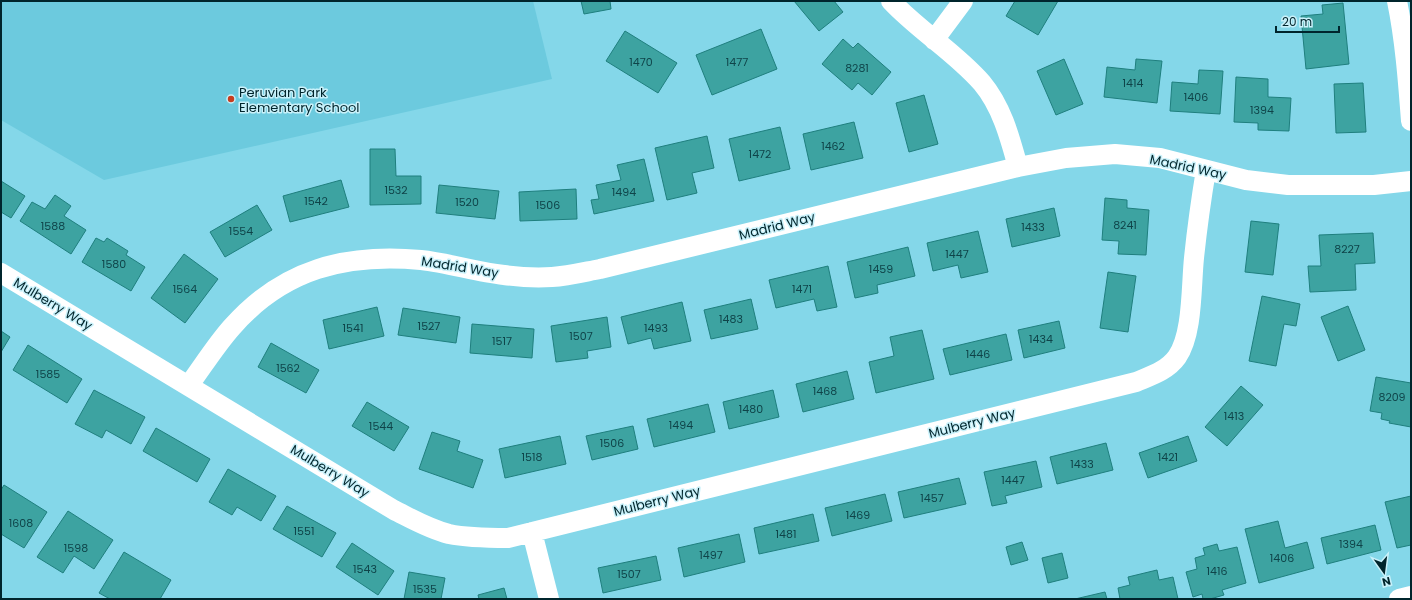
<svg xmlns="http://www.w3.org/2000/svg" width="1412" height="600" font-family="Poppins,sans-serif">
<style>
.built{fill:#6ccade}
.building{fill:#3da3a1;stroke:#1f7f7e}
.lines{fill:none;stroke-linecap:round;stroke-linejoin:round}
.minor{stroke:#fff;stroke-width:20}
.poi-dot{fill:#c73d1f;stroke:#c9f1fa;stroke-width:1.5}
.labels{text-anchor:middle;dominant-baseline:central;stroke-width:3;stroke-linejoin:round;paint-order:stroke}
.number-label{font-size:11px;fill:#0f4449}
.poi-label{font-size:13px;fill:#00252c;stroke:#c9f1fa;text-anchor:start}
.street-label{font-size:13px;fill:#00252c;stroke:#c9f1fa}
</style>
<rect width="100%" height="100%" fill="#84d7e9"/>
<path class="built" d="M1,1H533L552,79L104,180L1,120Z"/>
<path class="building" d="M581,1H610L611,9L584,14Z
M794,1H834L843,12L819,31Z
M1015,1H1058L1038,35L1006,16Z
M1343,3L1349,64L1306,69L1301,16L1323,14L1322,5Z
M761,29L777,69L712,95L696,55Z
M625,31L677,63L658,93L606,61Z
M843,39L853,48L858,43L891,72L872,95L858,83L852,90L822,64Z
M1064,59L1083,104L1056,115L1037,71Z
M1136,59L1162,61L1157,103L1104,97L1107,67L1135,70Z
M1199,70L1223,71L1220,114L1170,111L1172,82L1198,84Z
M1236,77L1268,79V97L1291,98L1289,131L1258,130V123L1234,122Z
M1363,83L1366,132L1336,133L1334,84Z
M924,95L938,144L909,152L896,103Z
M854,122L863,158L811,170L803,134Z
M780,127L790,169L739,181L729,139Z
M707,136L714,168L692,173L697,193L667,200L655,148Z
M370,149H395L396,176H421V204L370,205Z
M644,159L654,201L594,214L591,200L599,199L596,185L621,180L617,165Z
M341,180L349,207L290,222L283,196Z
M1,181L25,196L11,218L1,212Z
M439,185L499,191L495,219L436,213Z
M576,189L577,219L520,221L519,192Z
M55,195L71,206L64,216L86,230L71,254L20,221L32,202L45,209Z
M1105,198L1127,200V208L1149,210L1146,255L1118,254L1119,241L1102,240Z
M257,205L272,230L225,257L210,232Z
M1054,208L1060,236L1012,247L1006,219Z
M1251,221L1279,224L1273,275L1245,272Z
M978,231L988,272L961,278L958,265L933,271L927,243Z
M1373,233L1375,263L1355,264L1356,290L1310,292L1308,266H1321L1319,235Z
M96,238L104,242L107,238L128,251L126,255L145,267L131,291L82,262Z
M908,247L915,276L877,285L878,293L855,298L847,262Z
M184,254L218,279L185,323L151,298Z
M828,266L837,307L817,311L814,299L776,308L769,280Z
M1108,272L1136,276L1128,332L1100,328Z
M1262,296L1300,304L1296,326L1284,324L1276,366L1249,361Z
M751,299L758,329L711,339L704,310Z
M682,302L691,341L654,349L651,338L628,344L621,317Z
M1348,306L1365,350L1338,361L1321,317Z
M377,307L384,336L329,349L323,320Z
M403,308L460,317L456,343L398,335Z
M607,317L611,347L587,351L588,358L556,362L551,326Z
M1059,321L1065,348L1024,358L1018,330Z
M472,324L534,329L532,358L470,353Z
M922,330L934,379L876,393L869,362L894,356L890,337Z
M1,331L10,337L1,352Z
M1006,334L1012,360L950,375L943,349Z
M271,343L319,370L306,393L258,367Z
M28,345L82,379L67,403L13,370Z
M847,371L854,399L803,412L796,384Z
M1376,377L1411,383V427L1389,423L1390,421L1381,419L1382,413L1370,411Z
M1241,386L1263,405L1227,446L1205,427Z
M94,390L145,417L131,444L106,430L102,438L75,424Z
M773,390L779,417L729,429L723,402Z
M367,402L409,427L394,451L352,426Z
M708,404L715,432L654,447L647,419Z
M633,426L638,449L592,460L586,436Z
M156,428L210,459L197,482L143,451Z
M432,432L460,441L457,451L483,460L473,488L419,469Z
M560,436L566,464L505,478L499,449Z
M1188,436L1197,461L1148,478L1139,453Z
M1106,443L1113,470L1057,484L1050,457Z
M1036,461L1042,487L1005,496L1007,503L992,506L984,472Z
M228,469L276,496L261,521L237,507L232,515L209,502Z
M959,478L966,504L904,518L898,492Z
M4,485L47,512L24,548L1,534V490Z
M885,494L892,521L832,536L825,508Z
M1411,496V545L1397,548L1385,502Z
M287,506L336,533L322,557L273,529Z
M68,511L113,540L94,569L74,556L63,573L37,557Z
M813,514L819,541L759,554L754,528Z
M1278,521L1285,548L1307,542L1314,568L1259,583L1245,529Z
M1375,525L1381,550L1327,564L1321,538Z
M739,534L745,562L684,577L678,548Z
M1022,542L1028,560L1011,565L1006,547Z
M352,543L394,571L378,595L336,567Z
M1217,544L1219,551L1237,547L1246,583L1222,590L1224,595L1210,599H1203L1202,594L1193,597L1186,572L1197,569L1195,558L1205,555L1203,548Z
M124,552L171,580L160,599H110L99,593Z
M1062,553L1068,578L1048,583L1042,558Z
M656,556L661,580L603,593L598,568Z
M1157,570L1159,580L1173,577L1178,599H1120L1118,588L1130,585L1128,577Z
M409,572L445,578L441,599H404Z
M504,588L507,599H479L478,595Z
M1105,592L1107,599H1075Z"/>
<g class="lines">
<path class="minor" d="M891,1C919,31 955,52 982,83C1002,107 1010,138 1018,167
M1397,1C1405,40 1408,81 1411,121
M934,40L963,1
M1,273L394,510C412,519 429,529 449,534C468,538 489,538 508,538L1136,382C1150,376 1167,371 1177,357C1193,334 1191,287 1194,258C1197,229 1201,200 1206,170
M189,385C203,366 216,345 232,327C283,269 346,253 421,260C449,263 476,272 504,275C519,277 537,278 552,277C568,276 584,272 600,269L1018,167L1066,158L1115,154L1160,158L1246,180L1288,185H1374L1411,181
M532,532L549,599
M1399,599L1411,596"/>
</g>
<circle class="poi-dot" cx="231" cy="99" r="4"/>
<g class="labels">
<g class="number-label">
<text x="641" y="62">1470</text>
<text x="737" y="62">1477</text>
<text x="857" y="68">8281</text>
<text x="1133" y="83">1414</text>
<text x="1196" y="97">1406</text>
<text x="1262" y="110">1394</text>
<text x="833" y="146">1462</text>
<text x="760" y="154">1472</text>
<text x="396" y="190">1532</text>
<text x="624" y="192">1494</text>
<text x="316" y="201">1542</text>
<text x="467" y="202">1520</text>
<text x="548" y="205">1506</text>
<text x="1125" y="225">8241</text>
<text x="53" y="226">1588</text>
<text x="1033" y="227">1433</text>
<text x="241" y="231">1554</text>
<text x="1347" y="249">8227</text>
<text x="957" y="254">1447</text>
<text x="114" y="264">1580</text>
<text x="881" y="269">1459</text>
<text x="185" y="289">1564</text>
<text x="802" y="289">1471</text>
<text x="731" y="319">1483</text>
<text x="429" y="326">1527</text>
<text x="353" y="328">1541</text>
<text x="656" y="328">1493</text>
<text x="581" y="336">1507</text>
<text x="1041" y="339">1434</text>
<text x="502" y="341">1517</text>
<text x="978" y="354">1446</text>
<text x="288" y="368">1562</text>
<text x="48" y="374">1585</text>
<text x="825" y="391">1468</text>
<text x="1392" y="397">8209</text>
<text x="751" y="409">1480</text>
<text x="1234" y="416">1413</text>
<text x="681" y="425">1494</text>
<text x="381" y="426">1544</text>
<text x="612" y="443">1506</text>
<text x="532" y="457">1518</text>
<text x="1168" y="457">1421</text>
<text x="1082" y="464">1433</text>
<text x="1013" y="480">1447</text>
<text x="932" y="498">1457</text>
<text x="858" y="515">1469</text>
<text x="21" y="523">1608</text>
<text x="304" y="531">1551</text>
<text x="786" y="534">1481</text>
<text x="1351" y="544">1394</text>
<text x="76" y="548">1598</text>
<text x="711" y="555">1497</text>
<text x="1282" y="558">1406</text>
<text x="365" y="569">1543</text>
<text x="1217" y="571">1416</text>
<text x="629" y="574">1507</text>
<text x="425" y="589">1535</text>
</g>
<g class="poi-label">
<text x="239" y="92">Peruvian Park<tspan x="239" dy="15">Elementary School</tspan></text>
</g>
<g class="street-label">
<text transform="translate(1188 167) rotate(12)">Madrid Way</text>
<text transform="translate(777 226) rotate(-14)">Madrid Way</text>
<text transform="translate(460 267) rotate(9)">Madrid Way</text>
<text transform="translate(53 304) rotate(31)">Mulberry Way</text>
<text transform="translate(972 423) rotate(-14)">Mulberry Way</text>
<text transform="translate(330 471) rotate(31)">Mulberry Way</text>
<text transform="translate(657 501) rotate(-14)">Mulberry Way</text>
</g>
</g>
<rect width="1412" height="600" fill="none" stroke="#00252c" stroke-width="4"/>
<g transform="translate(1384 572) rotate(166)" stroke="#c9f1fa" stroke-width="3" paint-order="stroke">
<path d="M0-3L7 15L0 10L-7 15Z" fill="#00252c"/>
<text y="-6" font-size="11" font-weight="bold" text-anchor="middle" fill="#00252c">N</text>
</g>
<path d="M1276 26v6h63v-6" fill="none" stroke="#00252c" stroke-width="2"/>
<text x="1282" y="26" font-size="12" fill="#00252c" stroke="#c9f1fa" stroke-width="3" paint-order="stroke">20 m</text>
</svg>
